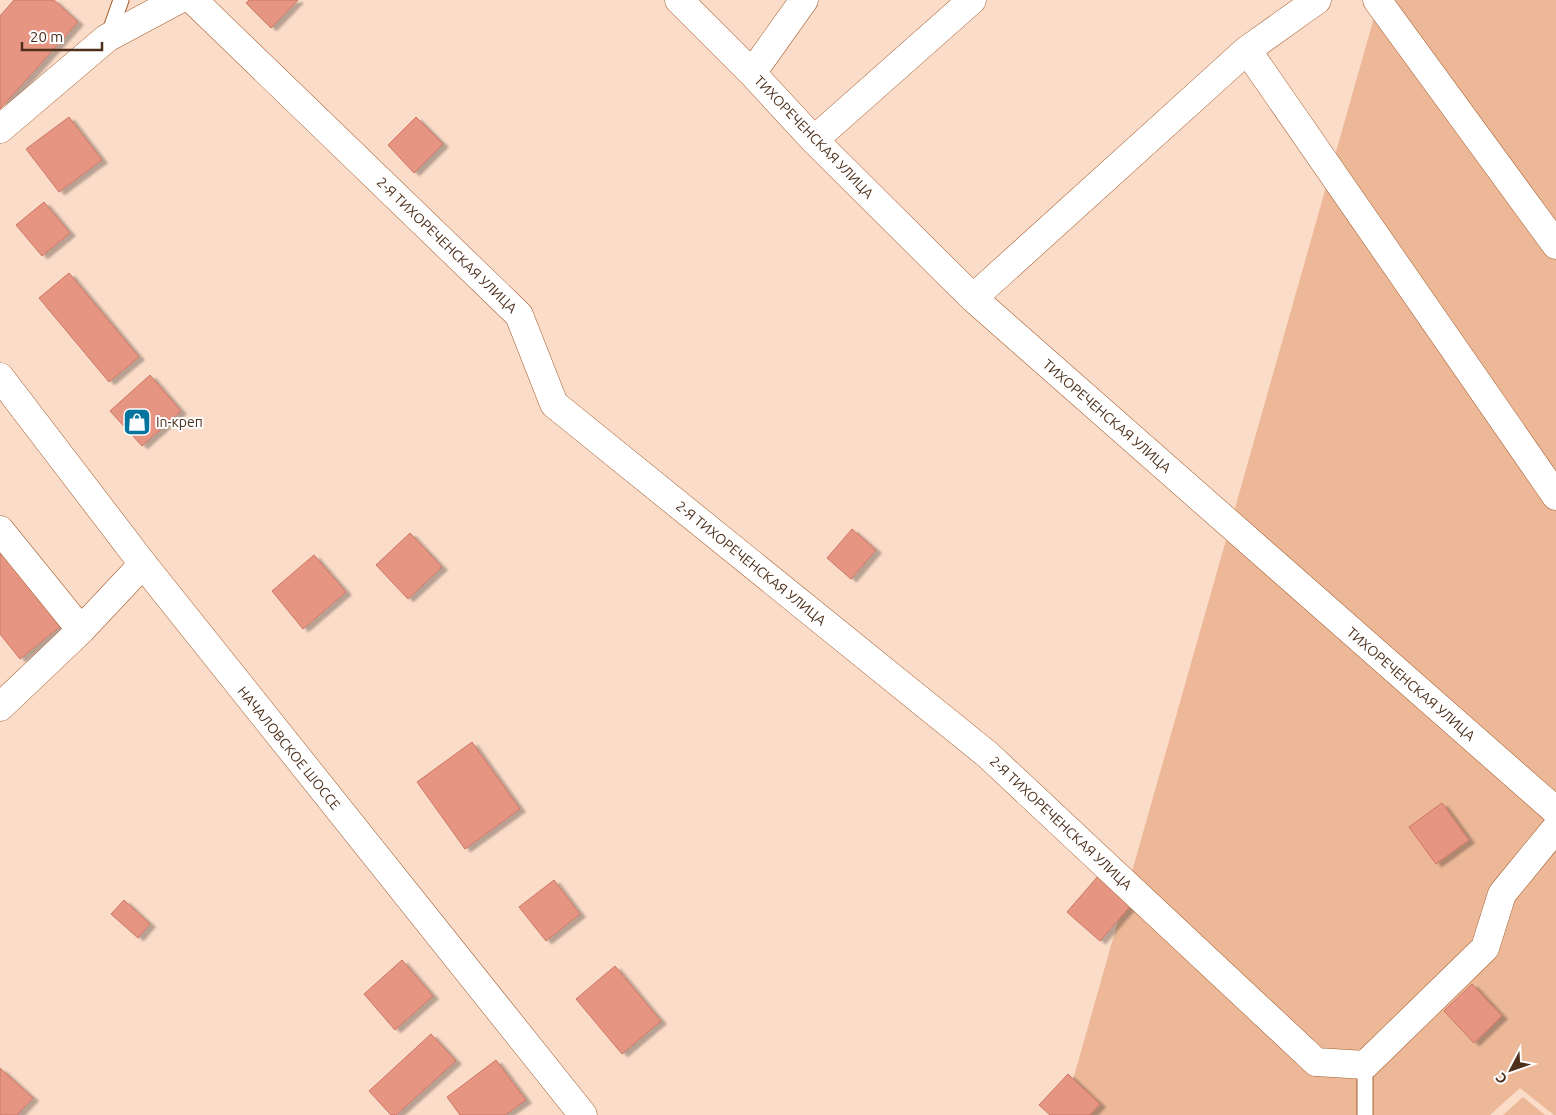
<svg xmlns="http://www.w3.org/2000/svg" width="1556" height="1115" font-family="Ubuntu,sans-serif">
<style>
.green{fill:#ecb898}
.building{fill:#e79583;stroke:#ca7664;filter:url(#shadow)}
.lines{fill:none;stroke-linecap:round;stroke-linejoin:round}
.service-casing{stroke:#a25d2d;stroke-width:17}
.minor-casing{stroke:#a25d2d;stroke-width:29}
.primary-casing{stroke:#a25d2d;stroke-width:29}
.service{stroke:#fff;stroke-width:15}
.minor{stroke:#fff;stroke-width:28}
.primary{stroke:#fff;stroke-width:28}
.labels{text-anchor:middle;dominant-baseline:central;stroke-width:4;stroke-linejoin:round;paint-order:stroke}
.street-label{font-size:14px;fill:#4d2f1b;stroke:#fff}
.poi-label{font-size:14px;fill:#4d2f1b;stroke:#fff;text-anchor:start}
</style>
<defs>
<filter id="shadow"><feDropShadow dx="5.5" dy="3" stdDeviation="1" flood-color="#0004"/></filter>
</defs>
<rect width="100%" height="100%" fill="#fbdcc8"/>
<path class="green" d="M1379,0H1556V1115H1554L1520,1088L1490,1115H1063Z
M1523,1097L1545,1115H1503Z"/>
<path class="building" d="M14,0H54L78,22L0,109V16Z
M249,0H298L271,28L246,3Z
M69,117L102,160L59,192L26,149Z
M416,117L443,144L414,173L388,145Z
M44,202L70,233L42,256L16,225Z
M69,273L139,357L109,382L39,298Z
M150,375L181,411L142,446L110,411Z
M852,529L876,550L851,579L827,558Z
M410,533L442,567L408,599L376,565Z
M0,548L62,625L20,659L0,634Z
M314,555L346,592L303,629L272,591Z
M472,742L520,809L465,849L417,782Z
M1442,803L1469,840L1436,864L1409,827Z
M1099,875L1132,904L1100,941L1067,912Z
M554,880L580,914L546,941L519,907Z
M124,900L150,924L138,938L111,914Z
M402,960L433,996L395,1030L364,994Z
M615,966L661,1021L622,1054L576,999Z
M1472,984L1502,1016L1474,1043L1444,1011Z
M431,1034L456,1061L396,1115H391L369,1091Z
M496,1060L526,1100L505,1115H460L447,1097Z
M0,1068L33,1098L17,1115H0Z
M1068,1074L1100,1104L1090,1115H1050L1039,1105Z"/>
<g class="lines">
<g class="service-casing">
<path id="service" d="M108,37L121,0
M1365,1115V1065"/>
</g>
<g class="minor-casing">
<path id="minor" d="M193,0L519,315L554,404L988,755L1316,1062L1365,1065L1485,948L1502,894L1556,828
M679,0L752,73L814,140L973,298L1556,811
M1377,0L1556,245
M1247,50L1556,496
M752,73L804,0
M0,129L107,38L178,0
M814,140L972,0
M973,298L1247,50L1317,0
M0,530L81,630
M0,707L81,630L143,564"/>
</g>
<g class="primary-casing">
<path id="primary" d="M0,377L143,564L583,1115"/>
</g>
<use href="#service" class="service"/>
<use href="#minor" class="minor"/>
<use href="#primary" class="primary"/>
</g>
<defs>
<g id="shop-square" transform="scale(1.4375)"><rect x="-9" y="-9" width="18" height="18" rx="4" fill="#03749e" stroke="#fff"/><path d="M-5-2.5h2.3a2.7 3.5 0 0 1 5.4 0H5L5.5 6h-11ZM-1.5-2.5h3a1.5 2.3 0 0 0-3 0Z" fill="#fff"/></g>
</defs>
<g fill-rule="evenodd">
<use href="#shop-square" x="137" y="422"/>
</g>
<g class="labels">
<g class="street-label">
<text transform="translate(814 137) rotate(46)">ТИХОРЕЧЕНСКАЯ УЛИЦА</text>
<text transform="translate(447 245) rotate(44)">2-Я ТИХОРЕЧЕНСКАЯ УЛИЦА</text>
<text transform="translate(1107 416) rotate(41)">ТИХОРЕЧЕНСКАЯ УЛИЦА</text>
<text transform="translate(751 563) rotate(39)">2-Я ТИХОРЕЧЕНСКАЯ УЛИЦА</text>
<text transform="translate(1411 684) rotate(41)">ТИХОРЕЧЕНСКАЯ УЛИЦА</text>
<text transform="translate(289 748) rotate(51)">НАЧАЛОВСКОЕ ШОССЕ</text>
<text transform="translate(1061 823) rotate(43)">2-Я ТИХОРЕЧЕНСКАЯ УЛИЦА</text>
</g>
<g class="poi-label">
<text x="156" y="422">In-креп</text>
</g>
</g>
<g transform="translate(1511 1070) rotate(229)" stroke="#ffffff" stroke-width="4" paint-order="stroke">
<path d="M0-4L9 19L0 12L-9 19Z" fill="#4d2f1b"/>
<text y="-8" font-size="14" font-weight="bold" text-anchor="middle" fill="#4d2f1b">С</text>
</g>
<path d="M22 42v8h80v-8" fill="none" stroke="#4d2f1b" stroke-width="2.5"/>
<text x="30" y="42" font-size="15" fill="#4d2f1b" stroke="#ffffff" stroke-width="4" paint-order="stroke">20 m</text>
</svg>
